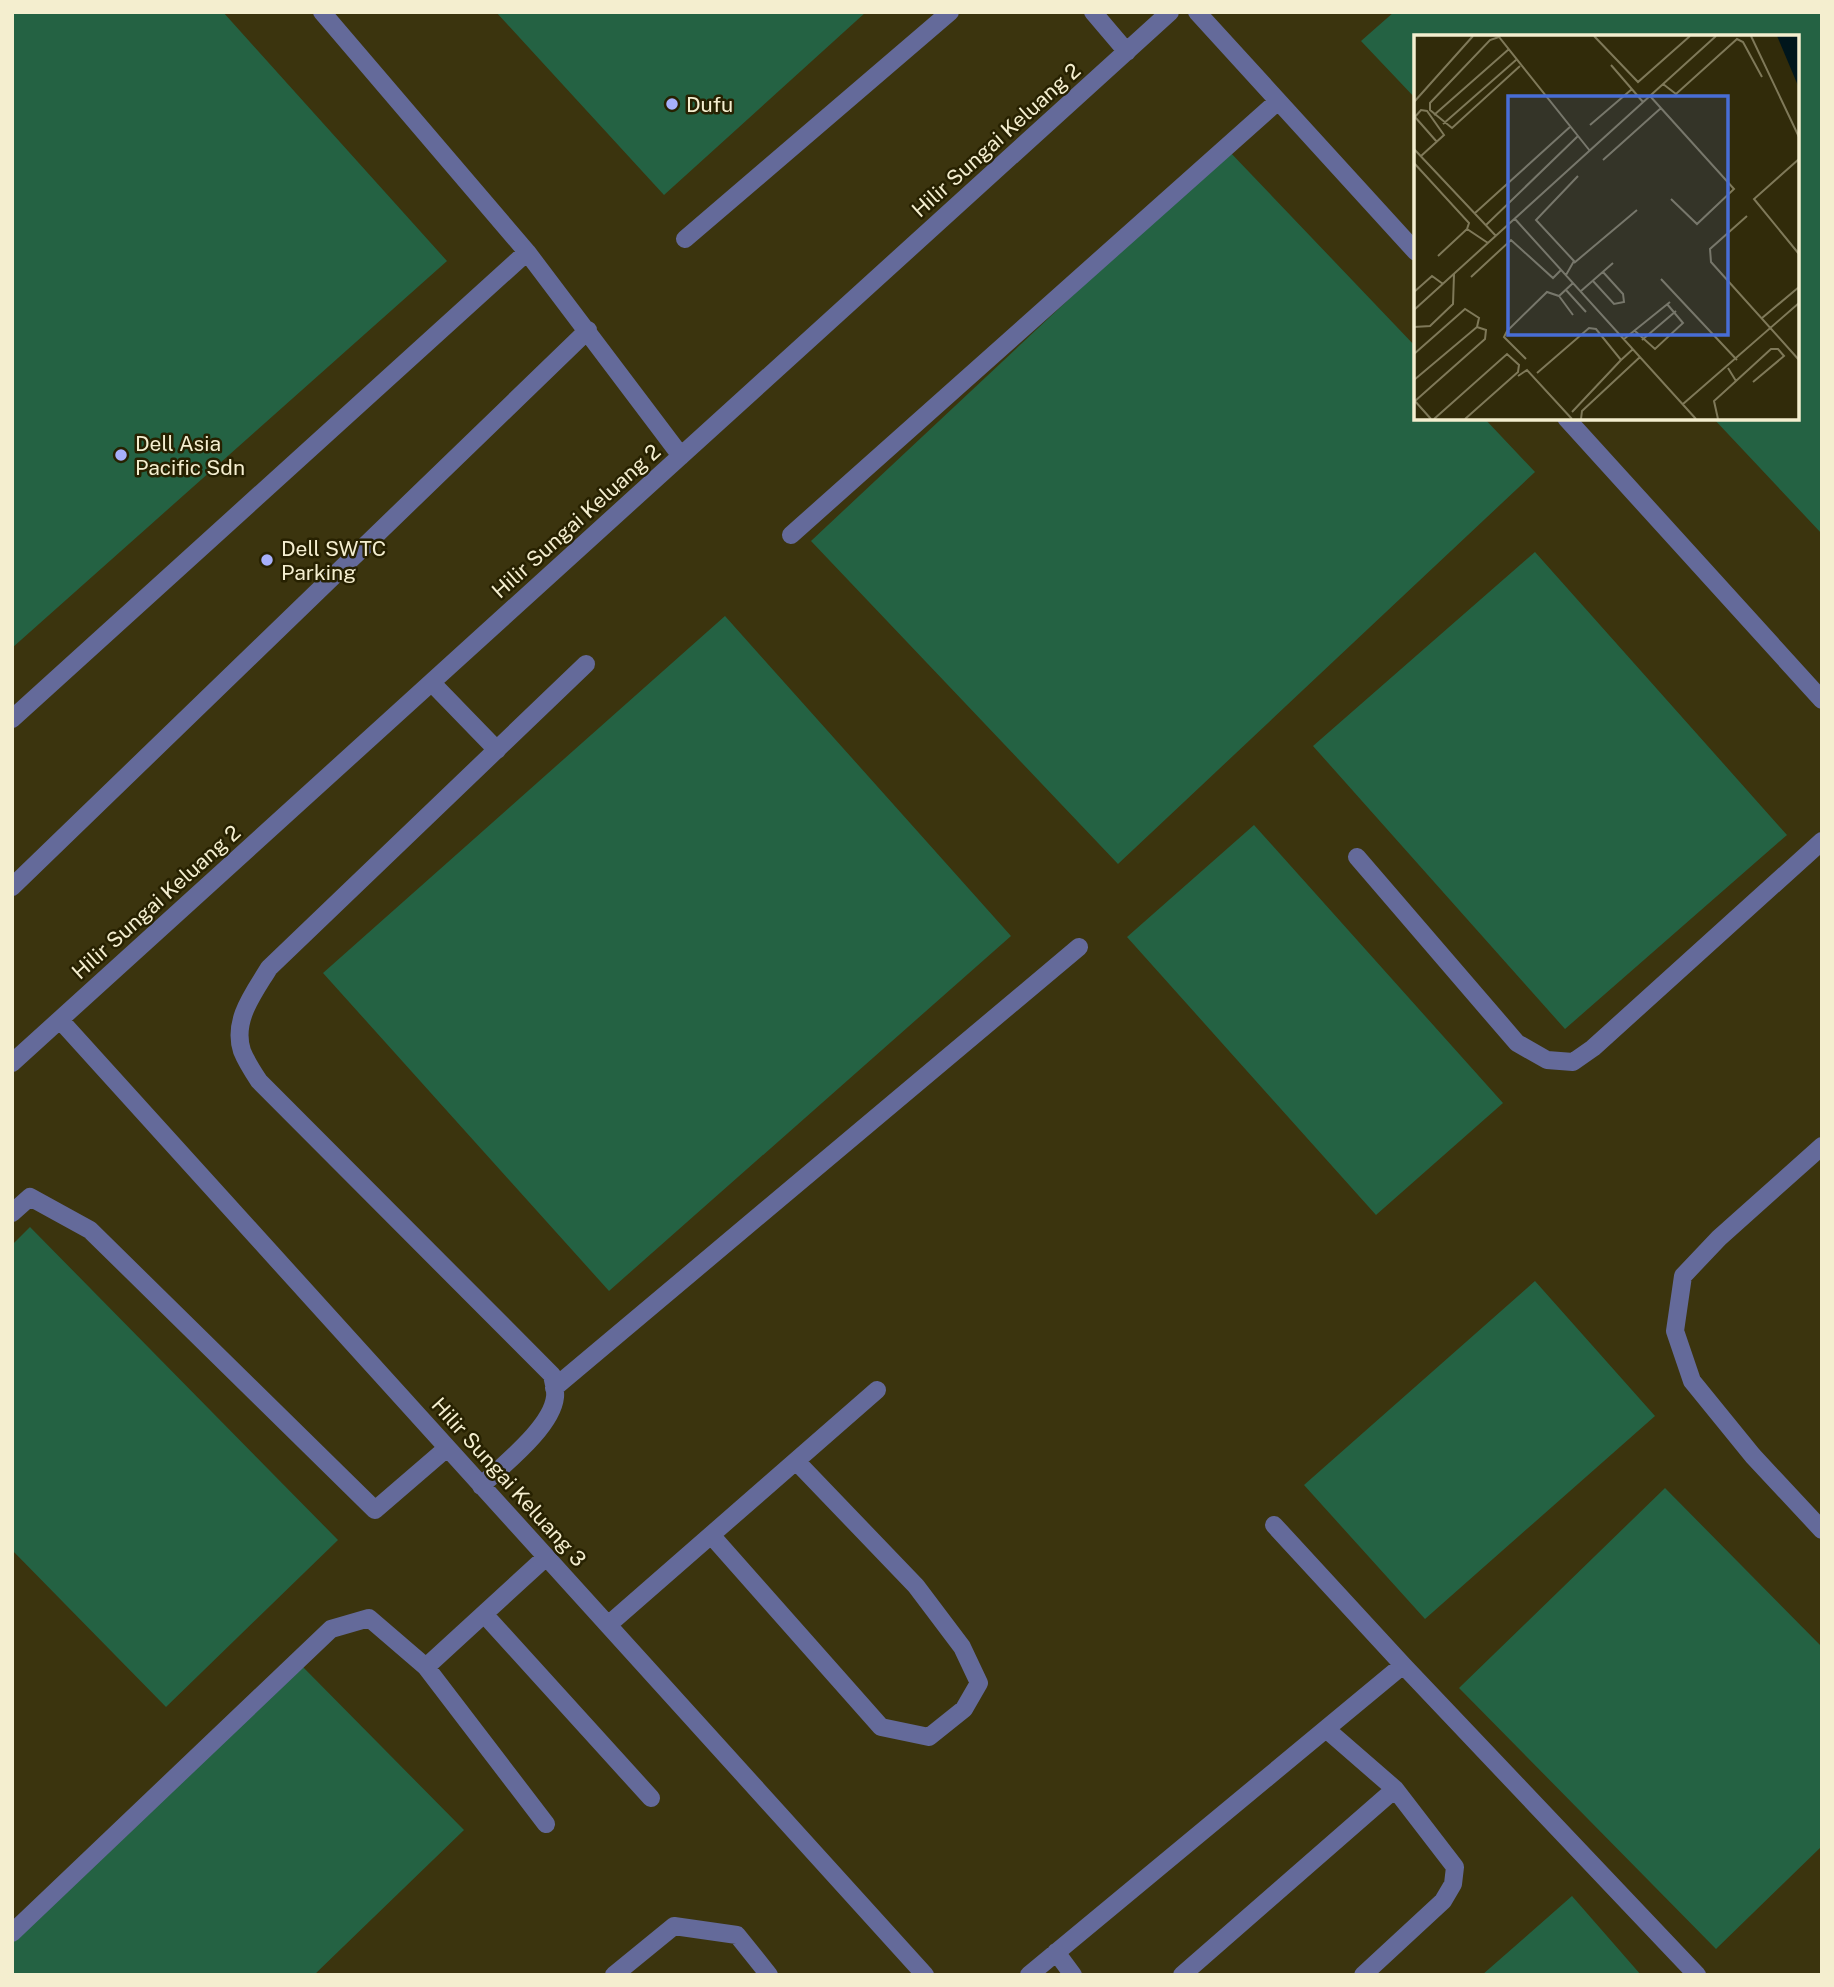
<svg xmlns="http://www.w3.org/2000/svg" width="1834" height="1987" font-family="'Public Sans',sans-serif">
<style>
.built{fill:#3b340e;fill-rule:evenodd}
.building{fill:#246243}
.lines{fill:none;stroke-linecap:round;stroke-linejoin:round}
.minor{stroke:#646a9a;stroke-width:18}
.poi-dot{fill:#a7b0fc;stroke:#272101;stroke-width:2.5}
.labels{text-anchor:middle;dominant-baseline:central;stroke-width:5;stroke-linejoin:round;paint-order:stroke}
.poi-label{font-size:21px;fill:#f4eecf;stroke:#272101;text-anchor:start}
.street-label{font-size:21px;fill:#f4eecf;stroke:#272101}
.inset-road{fill:none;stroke:#7f7959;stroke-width:2}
.view{fill:#486ed6;fill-opacity:0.15;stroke:#486ed6;stroke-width:3.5}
.inset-edge{fill:none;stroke:#f4eecf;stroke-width:3.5}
</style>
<rect width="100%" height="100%" fill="#312b0a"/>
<path class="built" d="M12,12H1822V1975H12ZM1416,37H1797V418H1416Z"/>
<path class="building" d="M12,12H223L447,261L12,648Z
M496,12H866L664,195Z
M1394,12H1822V534L1713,418H1797V37H1416V99L1361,41Z
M1228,150L1416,347V418H1484L1535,472L1118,864L811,541Z
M1535,552L1787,835L1565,1029L1313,746Z
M725,616L1011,936L609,1291L323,973Z
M1254,825L1503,1103L1376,1215L1127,937Z
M30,1227L338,1540L166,1707L12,1550V1245Z
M1535,1281L1655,1416L1425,1619L1304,1485Z
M1665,1488L1822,1647V1846L1716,1949L1459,1688Z
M300,1664L464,1830L314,1975H12V1943Z
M1572,1896L1641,1975H1482Z"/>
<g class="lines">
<path class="minor" d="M322,12L527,252L681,456
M1093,12L1127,52
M1197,12L1416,252
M685,239L950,12
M1566,418L1822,700
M791,535L1278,101
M432,683L497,750
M12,719L527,252
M1357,857L1517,1043L1547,1060L1573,1062L1593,1048L1822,841
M12,887L588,330
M60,1020L925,1975
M12,1063L1170,12
M1822,1146L1719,1238L1683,1276L1675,1331L1692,1381L1753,1456L1822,1530
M12,1213L30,1197L90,1230L375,1510L447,1448
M554,1388L1079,947
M481,1486C503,1465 552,1427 555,1397C556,1390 553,1381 552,1375L259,1081C253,1072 246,1061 242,1051C232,1020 254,993 269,968L586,664
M1274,1525L1403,1665L1697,1975
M711,1535L881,1727L929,1737L964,1709L979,1683L962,1647L916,1586L796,1461
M484,1614L651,1798
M608,1625L877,1390
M426,1667L546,1824
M1326,1729L1395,1789L1455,1867L1453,1884L1443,1901L1363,1975
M12,1933L331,1629L369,1618L426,1667L546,1557
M1056,1952L1073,1975
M614,1975L674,1926L737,1935L769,1975
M1029,1975L1403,1665
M1182,1975L1395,1789"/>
</g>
<g class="poi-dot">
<circle cx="672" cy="104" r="7"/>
<circle cx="121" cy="455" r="7"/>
<circle cx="267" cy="560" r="7"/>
</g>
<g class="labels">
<g class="poi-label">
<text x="686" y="104">Dufu</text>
<text x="135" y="443">Dell Asia<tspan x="135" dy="24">Pacific Sdn</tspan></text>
<text x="281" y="548">Dell SWTC<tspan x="281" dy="24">Parking</tspan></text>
</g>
<g class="street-label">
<text transform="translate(996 140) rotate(-42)">Hilir Sungai Keluang 2</text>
<text transform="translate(576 521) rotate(-42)">Hilir Sungai Keluang 2</text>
<text transform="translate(156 902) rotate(-42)">Hilir Sungai Keluang 2</text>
<text transform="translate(509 1482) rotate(48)">Hilir Sungai Keluang 3</text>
</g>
</g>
<g transform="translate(1414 35)">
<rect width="385" height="385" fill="#312b0a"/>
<path d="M363,1H385V53Z" fill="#00161c"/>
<path class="inset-road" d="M180,1L224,47L276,1M337,1L385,102M197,30L229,67M106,31L38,93L16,75V68L76,5L85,2L176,116M249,49L262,59L323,4L329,7L348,42M236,61L320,154L283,189L257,164M0,67L59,1M20,80L95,14M1,82L23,107M0,83L7,75L13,76L30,100L7,121M29,89L102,25M176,90L218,54M0,114L82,201M385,124L340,164L385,219M189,125L247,73M0,128L55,188L53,194M61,178L157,91M333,181L296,214L297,227L385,325M101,184L282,384M72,190L164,101M24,221L53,194L74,208M160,228L223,175M152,240L160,226L122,185L164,141M57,242L97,205L139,243L147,235M247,244L323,325M179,246L200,269L210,267L209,259L189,237M152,255L172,277M167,256L199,228M0,257L18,241L29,249M145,261L159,280M0,275L302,1M348,283L385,252M0,292L16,291L39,269L40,239M221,296L241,314L269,288L253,269M210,304L256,267M228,305L262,276M0,319L51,274L65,283L63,292L0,345M112,324L90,302L93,296L133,257L145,261L159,248M123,338L175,293L182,294L207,325L219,314M104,341L113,335L158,384M322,346L357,314H364L370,321L339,347M0,365L17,384M1,366L71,304L72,295L63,292M269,369L385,268M158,377L207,325M20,384L93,319L105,330L104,337L51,384M167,384L168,376L226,322M304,384L300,366L322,346L314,333"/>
<path class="view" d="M94,61H314V300H94Z"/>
<rect width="385" height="385" class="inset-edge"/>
</g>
<rect width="1834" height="1987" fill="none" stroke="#f4eecf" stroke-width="28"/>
</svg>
